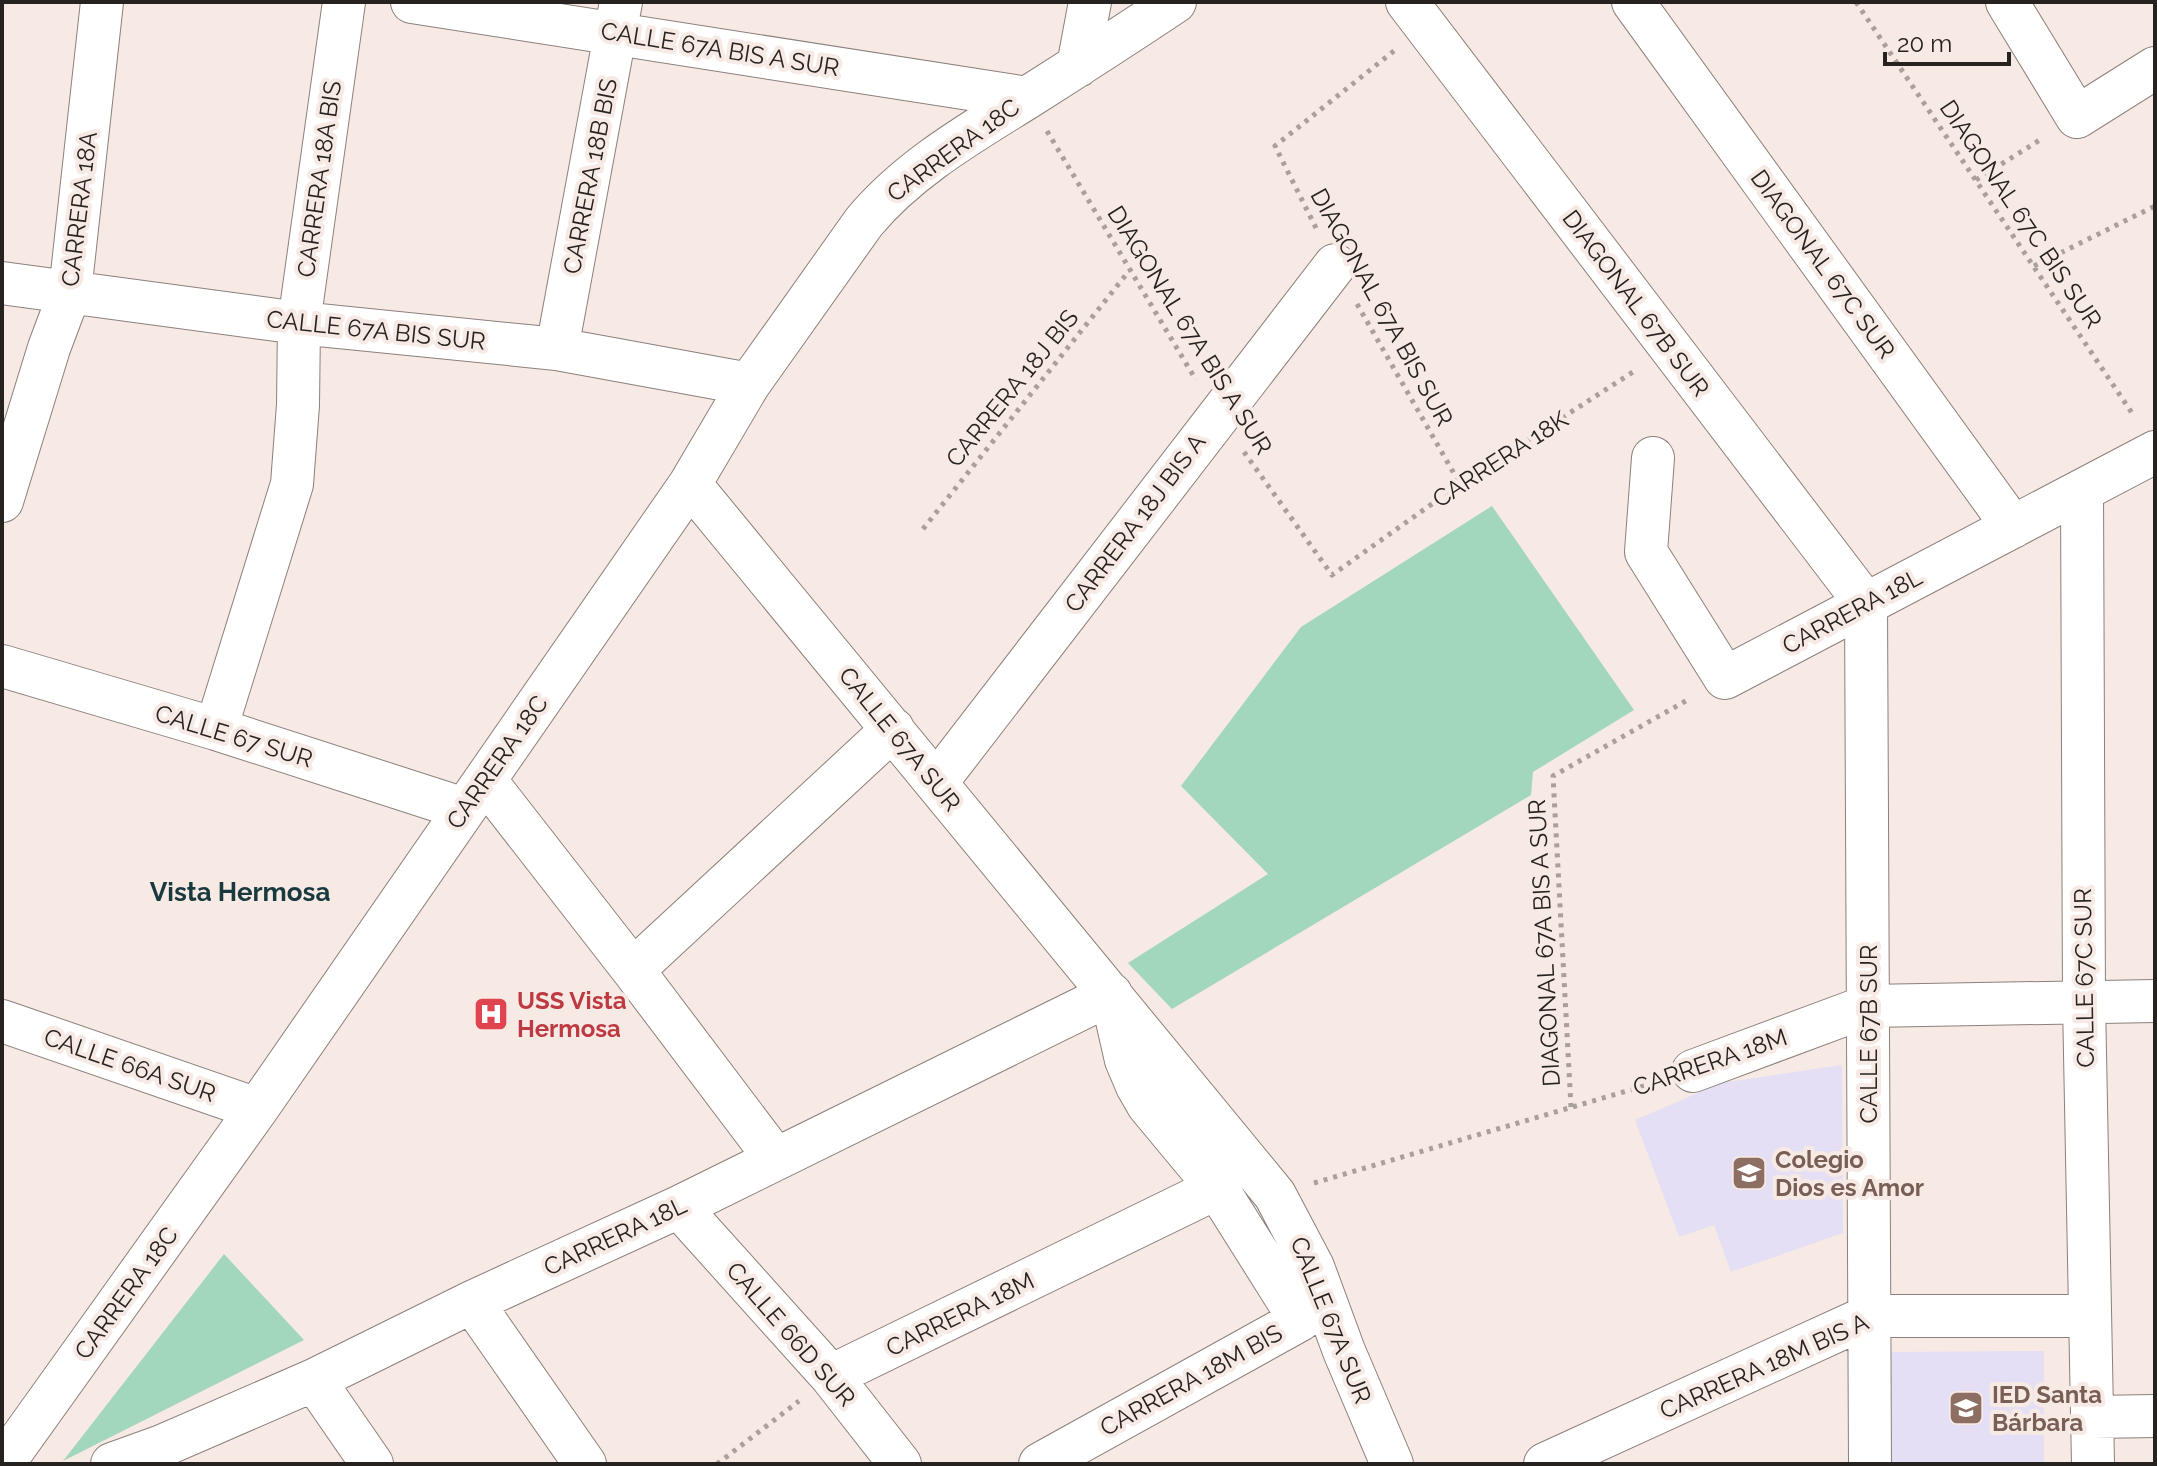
<svg xmlns="http://www.w3.org/2000/svg" width="2157" height="1466" font-family="Raleway,sans-serif">
<style>
.education{fill:#e4dff4}
.green{fill:#a2d7bc}
.lines{fill:none;stroke-linecap:round;stroke-linejoin:round}
.minor-casing{stroke:#8c807c;stroke-width:44}
.path{stroke:#a99f9b;stroke-width:5;stroke-dasharray:4 6;stroke-linecap:butt}
.minor{stroke:#fff;stroke-width:42}
.labels{text-anchor:middle;dominant-baseline:central;stroke-width:8;stroke-linejoin:round;paint-order:stroke}
.street-label{font-size:24px;fill:#262220;stroke:#f7e9e4}
.health-label{font-size:24px;font-weight:bold;fill:#be3a42;stroke:#f7e9e4;text-anchor:start}
.education-label{font-size:24px;font-weight:bold;fill:#785e54;stroke:#f7e9e4;text-anchor:start}
.neighbourhood-label{font-size:26px;font-weight:bold;fill:#183a3f;stroke:#f7e9e4}
</style>
<rect width="100%" height="100%" fill="#f7e9e4"/>
<path class="education" d="M1842,1065L1843,1233L1731,1272L1714,1225L1679,1237L1635,1120L1721,1083Z
M2044,1351V1464H1888V1352Z"/>
<path class="green" d="M1492,506L1634,710L1533,772L1531,795L1172,1009L1128,963L1268,874L1181,786L1301,627Z
M224,1254L304,1340L63,1461Z"/>
<g class="lines">
<g class="minor-casing">
<path id="minor" d="M412,2L1027,98
M1407,2L1866,604L1870,1464
M1633,2L2013,527
M2007,2L2077,117L2155,68
M1078,66L1090,2
M2,283L299,323L557,349L749,384
M557,349L621,2
M1653,458L1646,552L1725,678L2155,452
M690,484L1275,1195L1313,1267L1344,1351L1392,1464
M2082,491L2084,1002L2093,1464
M2,501L49,348L70,292L102,2
M2,666L216,729L464,809
M216,729L292,484L298,405L299,323L344,2
M485,780L633,970L775,1158
M936,783L1335,265
M633,970L893,729
M2,1021L257,1109
M1693,1071L1868,1006L2155,1001
M679,1207L831,1376L900,1464
M472,1302L585,1464
M831,1376L1217,1188
M314,1380L372,1464
M2092,1417L2155,1416
M3,1464L257,1109L690,484L749,384L864,222C909,168 971,133 1030,96C1079,65 1127,34 1175,2
M112,1464L162,1446L314,1380L472,1302L679,1207L1111,994L1126,1060L1137,1086L1148,1105L1217,1188L1300,1320L1040,1464
M1545,1464L1869,1316H2090"/>
</g>
<path class="path" d="M1856,2L2134,416
M1047,131L1196,380
M1976,180L2043,138
M1316,228L1275,146L1395,50
M2034,266L2155,206
M1357,304L1460,484
M1244,452L1332,575L1460,484L1636,370
M923,529L1129,271
M1571,1107L1553,776L1691,698
M1314,1183L1654,1083
M717,1464L799,1401"/>
<use href="#minor" class="minor"/>
</g>
<defs>
<g id="hospital-square" transform="scale(1.8)"><rect x="-9" y="-9" width="18" height="18" rx="4" fill="#e0444e" stroke="#f7e9e4"/><path d="M-5-5h3v3.5h4V-5h3V5h-3V1.5h-4V5h-3Z" fill="#fff"/></g>
<g id="school-square" transform="scale(1.8)"><rect x="-9" y="-9" width="18" height="18" rx="4" fill="#8d6e63" stroke="#f7e9e4"/><path d="M0-5L7-2L0 1L-7-2ZM-4 1L0 2.5L4 1V4Q0 6-4 4Z" fill="#fff"/></g>
</defs>
<g fill-rule="evenodd">
<use href="#hospital-square" x="491" y="1014"/>
<use href="#school-square" x="1749" y="1173"/>
<use href="#school-square" x="1966" y="1408"/>
</g>
<g class="labels">
<g class="street-label">
<text transform="translate(720 49) rotate(9)">CALLE 67A BIS A SUR</text>
<text transform="translate(953 150) rotate(-36)">CARRERA 18C</text>
<text transform="translate(590 176) rotate(-79)">CARRERA 18B BIS</text>
<text transform="translate(319 179) rotate(-82)">CARRERA 18A BIS</text>
<text transform="translate(79 209) rotate(-83)">CARRERA 18A</text>
<text transform="translate(2021 214) rotate(56)">DIAGONAL 67C BIS SUR</text>
<text transform="translate(1823 264) rotate(54)">DIAGONAL 67C SUR</text>
<text transform="translate(1636 303) rotate(53)">DIAGONAL 67B SUR</text>
<text transform="translate(1382 307) rotate(61)">DIAGONAL 67A BIS SUR</text>
<text transform="translate(376 330) rotate(6)">CALLE 67A BIS SUR</text>
<text transform="translate(1190 330) rotate(58)">DIAGONAL 67A BIS A SUR</text>
<text transform="translate(1012 388) rotate(-51)">CARRERA 18J BIS</text>
<text transform="translate(1500 459) rotate(-33)">CARRERA 18K</text>
<text transform="translate(1135 523) rotate(-53)">CARRERA 18J BIS A</text>
<text transform="translate(1852 611) rotate(-28)">CARRERA 18L</text>
<text transform="translate(234 736) rotate(17)">CALLE 67 SUR</text>
<text transform="translate(900 739) rotate(51)">CALLE 67A SUR</text>
<text transform="translate(497 762) rotate(-55)">CARRERA 18C</text>
<text transform="translate(1544 943) rotate(-93)">DIAGONAL 67A BIS A SUR</text>
<text transform="translate(2084 978) rotate(-91)">CALLE 67C SUR</text>
<text transform="translate(1868 1034) rotate(-90)">CALLE 67B SUR</text>
<text transform="translate(1710 1062) rotate(-19)">CARRERA 18M</text>
<text transform="translate(130 1065) rotate(19)">CALLE 66A SUR</text>
<text transform="translate(615 1236) rotate(-25)">CARRERA 18L</text>
<text transform="translate(126 1293) rotate(-54)">CARRERA 18C</text>
<text transform="translate(960 1314) rotate(-26)">CARRERA 18M</text>
<text transform="translate(1331 1320) rotate(68)">CALLE 67A SUR</text>
<text transform="translate(791 1334) rotate(49)">CALLE 66D SUR</text>
<text transform="translate(1764 1366) rotate(-24)">CARRERA 18M BIS A</text>
<text transform="translate(1191 1380) rotate(-29)">CARRERA 18M BIS</text>
</g>
<g class="health-label">
<text x="517" y="1000">USS Vista<tspan x="517" dy="28">Hermosa</tspan></text>
</g>
<g class="education-label">
<text x="1775" y="1159">Colegio<tspan x="1775" dy="28">Dios es Amor</tspan></text>
<text x="1992" y="1394">IED Santa<tspan x="1992" dy="28">Bárbara</tspan></text>
</g>
<g class="neighbourhood-label">
<text x="240" y="892">Vista Hermosa</text>
</g>
</g>
<rect width="2157" height="1466" fill="none" stroke="#262220" stroke-width="8"/>
<path d="M1885 52v12h124v-12" fill="none" stroke="#262220" stroke-width="4"/>
<text x="1897" y="52" font-size="24" fill="#262220" stroke="#f7e9e4" stroke-width="6" paint-order="stroke">20 m</text>
</svg>
